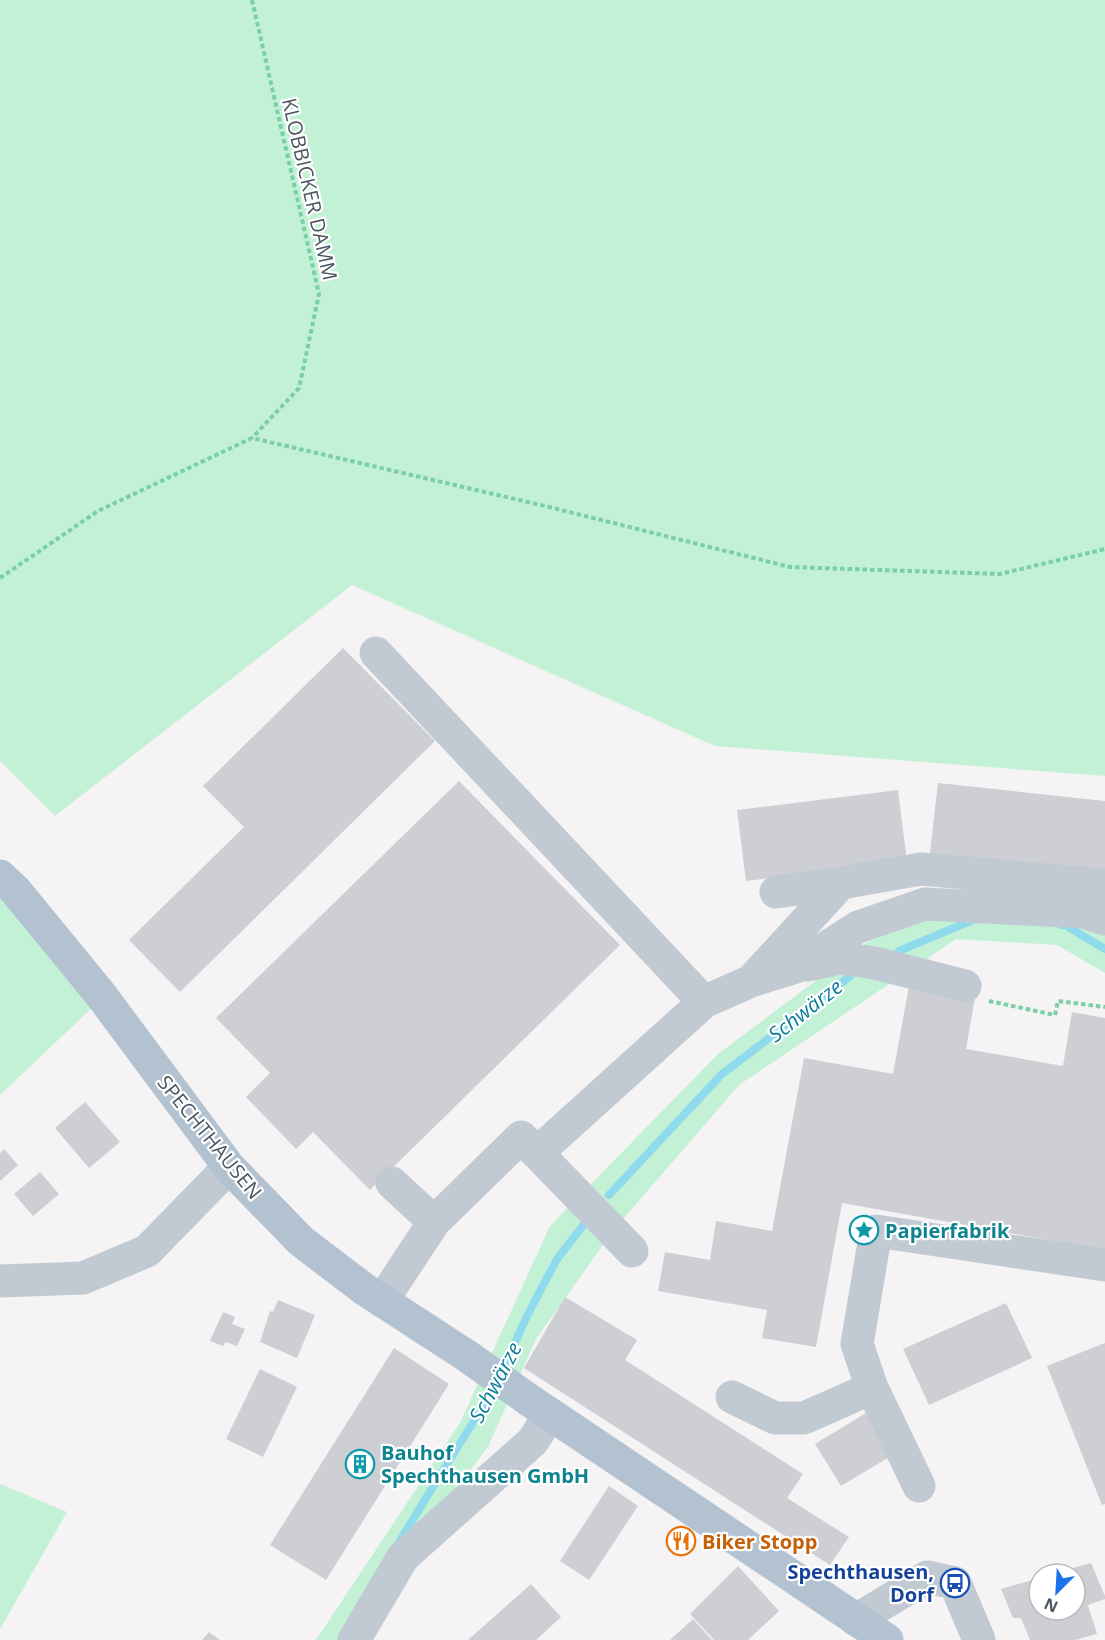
<svg xmlns="http://www.w3.org/2000/svg" width="1105" height="1640" font-family="'Open Sans',sans-serif">
<style>
.green{fill:#c3f1d5}
.lines{fill:none;stroke-linecap:round;stroke-linejoin:round}
.stream{stroke:#90daee;stroke-width:8}
.building{fill:#cdcfd5}
.path{stroke:#7ad0a6;stroke-width:4;stroke-dasharray:4.5 3;stroke-linecap:butt}
.minor{stroke:#c1cad2;stroke-width:33}
.major{stroke:#b3c2d1;stroke-width:33}
.labels{text-anchor:middle;dominant-baseline:central;stroke-width:4.5;stroke-linejoin:round;paint-order:stroke}
.street-label{font-size:20px;fill:#4a5661;stroke:#fff}
.culture-label{font-size:20px;font-weight:bold;fill:#0d838f;stroke:#fff;text-anchor:start}
.food-label{font-size:20px;font-weight:bold;fill:#c56008;stroke:#fff;text-anchor:start}
.transit-label{font-size:20px;font-weight:bold;fill:#164399;stroke:#fff;text-anchor:end}
.water-label{font-size:21px;font-style:italic;fill:#0c7c9b;stroke:#fff}
</style>
<rect width="100%" height="100%" fill="#f5f3f3"/>
<path class="green" d="M0,0H1105V776L715,746L352,585L55,816L0,761Z
M0,894L94,1006L0,1095Z
M922,901L1105,915V973L1057,945L956,939L739,1085L612,1232L536,1339L488,1447L403,1557L354,1640H316L460,1423L550,1226L718,1054Z
M0,1484L67,1512L0,1629Z"/>
<g class="lines">
<path class="stream" d="M1061,925H1065L1105,949
M899,951L973,920
M609,1195L722,1074L849,977
M501,1373L528,1314L557,1259L589,1218
M399,1542L496,1385"/>
</g>
<path class="building" d="M343,648L435,741L180,992L129,940L244,827L203,786Z
M459,781L620,945L370,1190L313,1132L296,1149L246,1097L270,1073L216,1018Z
M938,783L1105,801V880L929,861Z
M898,790L907,861L746,881L737,810Z
M909,986L975,998L966,1049L1063,1066L1072,1012L1105,1018V1250L842,1203L816,1347L762,1338L767,1310L658,1291L665,1252L710,1260L716,1221L772,1231L804,1058L893,1074Z
M85,1102L120,1142L89,1168L55,1128Z
M4,1149L18,1165L0,1181V1153Z
M40,1172L59,1194L33,1216L14,1194Z
M565,1297L637,1340L625,1360L803,1474L787,1498L849,1537L830,1565L524,1368Z
M278,1300L315,1315L297,1358L260,1342L270,1311L273,1312Z
M1006,1303L1032,1358L929,1405L903,1349Z
M223,1312L235,1317L232,1324L245,1329L237,1346L226,1342L223,1346L210,1341Z
M1105,1343V1504L1102,1505L1047,1366Z
M394,1348L449,1384L326,1580L270,1545Z
M260,1369L297,1387L263,1457L226,1439Z
M871,1410L896,1453L841,1486L815,1444Z
M609,1486L638,1506L589,1580L560,1561Z
M1091,1563L1105,1596V1599L1088,1605L1097,1634L1075,1640H1030L1021,1618H1013L1001,1589L1039,1578V1610H1075V1574L1055,1573Z
M738,1566L779,1611L748,1640H714L690,1614Z
M531,1584L561,1617L536,1640H468Z
M693,1619L712,1640H670Z
M209,1632L220,1640H202Z"/>
<g class="lines">
<path class="path" d="M252,0L319,294L299,388L252,438
M0,578L98,511L252,438L545,506L790,567L1000,574L1105,549
M989,1001L1055,1015L1058,1001L1105,1007"/>
<path class="minor" d="M376,653L704,1002L751,981L796,967L858,927L925,904L1084,912L1105,919
M776,892L841,883
M807,965L840,958L875,963L965,986
M751,981L841,883L921,869L1105,885
M537,1153L632,1251
M392,1183L434,1222L521,1137L537,1153L704,1002
M0,1281L83,1278L147,1251L229,1167
M382,1301L434,1222
M732,1397L775,1418H804L872,1388
M919,1486L872,1388L857,1344L876,1231L1105,1265
M856,1620L927,1577L955,1583L979,1640
M354,1640L403,1557L533,1441L550,1414"/>
<path class="major" d="M0,876L15,890L101,995L229,1167L301,1241L364,1289L467,1356L529,1400L887,1640"/>
</g>
<defs>
<g id="sight-ring" transform="scale(1.5)"><circle r="9.5" fill="#fff" stroke="#0f9aa8" stroke-width="1.5"/><path d="M0-6L1.8-2.2L6-1.7L2.9 1.2L3.7 5.4L0 3.3L-3.7 5.4L-2.9 1.2L-6-1.7L-1.8-2.2Z" fill="#0f9aa8"/></g>
<g id="building-ring" transform="scale(1.5)"><circle r="9.5" fill="#fff" stroke="#0f9aa8" stroke-width="1.5"/><path d="M-4-6H4V6H1V3H-1V6H-4ZM-2.5-4.3h1.7v1.8h-1.7ZM.8-4.3h1.7v1.8H.8ZM-2.5-1h1.7V.8h-1.7ZM.8-1h1.7V.8H.8Z" fill="#0f9aa8"/></g>
<g id="restaurant-ring" transform="scale(1.5)"><circle r="9.5" fill="#fff" stroke="#e8710a" stroke-width="1.5"/><path d="M-5-6h1v4h1v-4h1v4h1v-4h1v5L-1.5 .5V6h-2V.5L-5-1ZM5-6V6H3V1.5H1.5Q1.5-4 5-6Z" fill="#e8710a"/></g>
<g id="bus-ring" transform="scale(1.5)"><circle r="9.5" fill="#fff" stroke="#1a4fb4" stroke-width="1.5"/><path d="M-5-6H5V4H4V6H2V4H-2V6H-4V4H-5ZM-3.5-4V0h7V-4ZM-3.5 1.2v1.5H-2V1.2ZM2 1.2v1.5H3.5V1.2Z" fill="#1a4fb4"/></g>
</defs>
<g fill-rule="evenodd">
<use href="#sight-ring" x="864" y="1230"/>
<use href="#building-ring" x="360" y="1464"/>
<use href="#restaurant-ring" x="681" y="1541"/>
<use href="#bus-ring" x="955" y="1583"/>
</g>
<g class="labels">
<g class="street-label">
<text transform="translate(310 189) rotate(77)">KLOBBICKER DAMM</text>
<text transform="translate(210 1137) rotate(51)">SPECHTHAUSEN</text>
</g>
<g class="culture-label">
<text x="885" y="1230">Papierfabrik</text>
<text x="381" y="1452">Bauhof<tspan x="381" dy="23">Spechthausen GmbH</tspan></text>
</g>
<g class="food-label">
<text x="702" y="1541">Biker Stopp</text>
</g>
<g class="transit-label">
<text x="934" y="1571">Spechthausen,<tspan x="934" dy="23">Dorf</tspan></text>
</g>
<g class="water-label">
<text transform="translate(805 1010) rotate(-38)">Schwärze</text>
<text transform="translate(495 1382) rotate(-62)">Schwärze</text>
</g>
</g>
<g transform="translate(1057 1592) rotate(204)"><circle r="28" fill="#ffffff" stroke="#b7bbc0" stroke-width="1.5"/>
<path d="M0-4.5L10 22L0 15L-10 22Z" fill="#1a73e8"/>
<text y="-9" font-size="16" font-weight="bold" text-anchor="middle" fill="#4a5661">N</text>
</g>
</svg>
